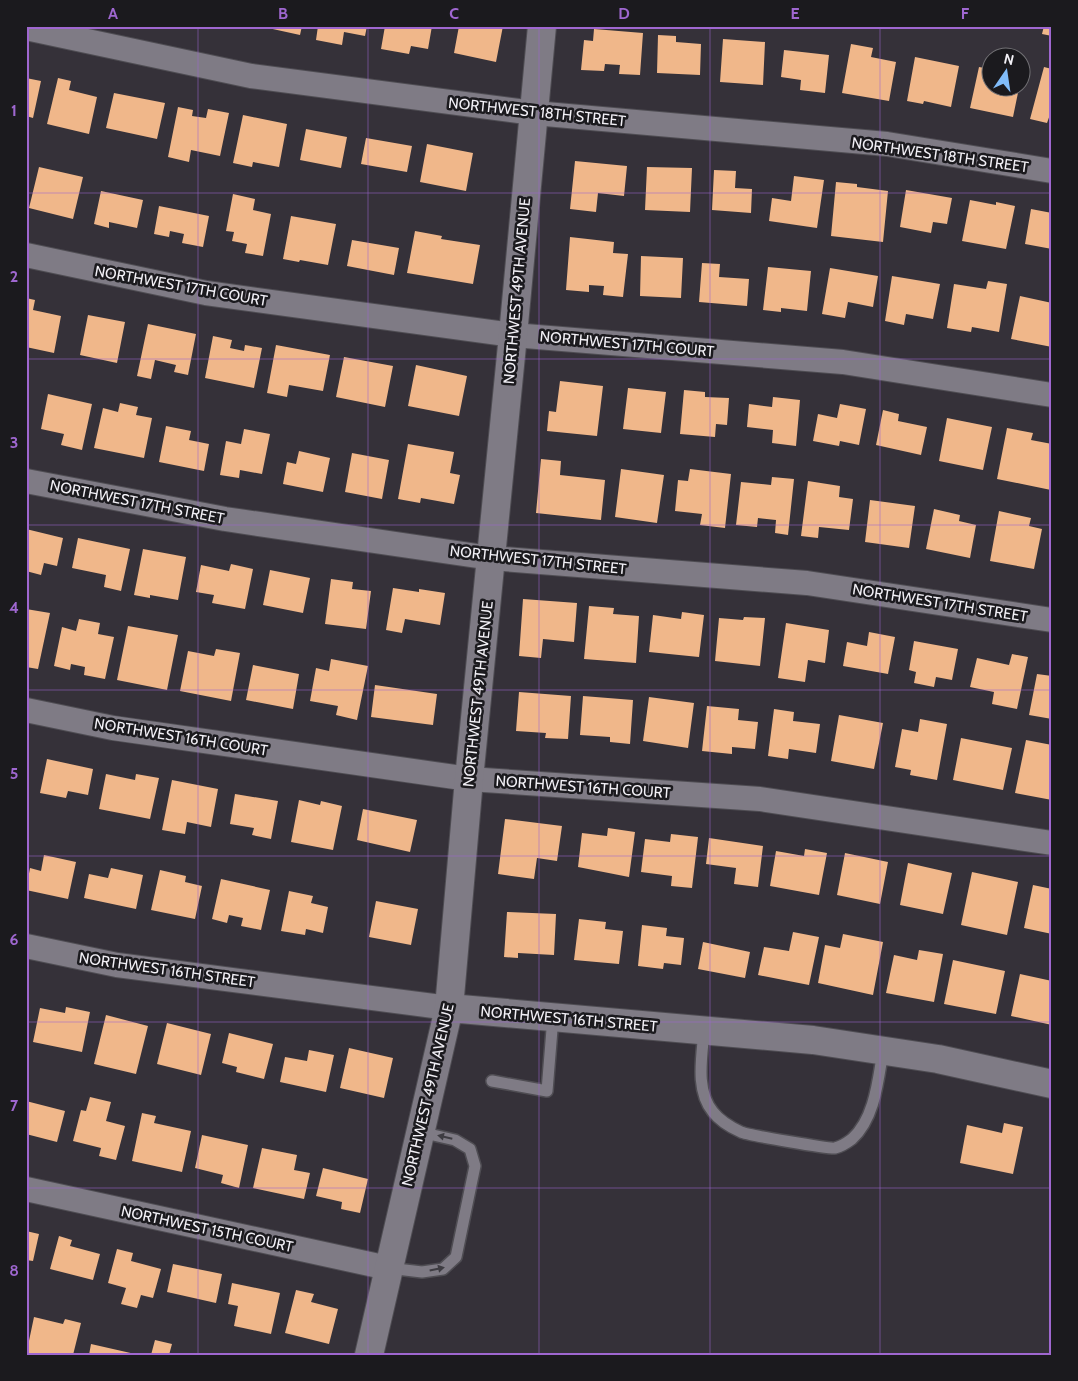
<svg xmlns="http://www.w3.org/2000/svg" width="1078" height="1381" font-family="Cabin,sans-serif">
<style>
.building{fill:#f0b78a}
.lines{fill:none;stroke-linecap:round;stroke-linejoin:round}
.lane-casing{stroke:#4f4d53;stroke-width:14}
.street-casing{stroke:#4f4d53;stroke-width:26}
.secondary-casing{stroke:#4f4d53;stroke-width:30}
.lane{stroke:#7f7b85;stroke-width:11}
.street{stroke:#7f7b85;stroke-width:24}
.secondary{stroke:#7f7b85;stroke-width:28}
.oneway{fill:#3e3c42}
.grid{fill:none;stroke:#9f67d0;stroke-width:1;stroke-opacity:0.55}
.labels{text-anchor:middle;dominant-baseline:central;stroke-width:5;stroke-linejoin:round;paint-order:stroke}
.street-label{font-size:15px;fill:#f2f0f6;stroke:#1b1a1e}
.neatline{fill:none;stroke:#9f67d0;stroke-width:2}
.grid-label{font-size:16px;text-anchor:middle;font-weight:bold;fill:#9f67d0}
</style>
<rect width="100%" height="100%" fill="#353139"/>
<path class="building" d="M259,26H302L300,35Z
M318,26H367L365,36L344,32L342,45L316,40Z
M385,26H432L428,49L411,46L409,54L381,49Z
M459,26H503L496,62L454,53Z
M1044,26H1052V36L1042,34Z
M594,29L643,33L640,75L619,74L620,65L605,64L604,71L581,70L584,40L593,41Z
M658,35L676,36V42L701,44L700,75L657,73Z
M723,39L765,42L763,85L720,82Z
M851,44L873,48L871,57L896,62L889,101L842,93Z
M784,50L829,55L825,93L800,90L801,80L781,77Z
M915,57L959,66L951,107L924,101L923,104L907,101Z
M979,67L990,69V88H1019L1013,117L970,108Z
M1044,67L1052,69V109L1047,123L1030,119Z
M26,78L41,81L33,118L26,116Z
M58,78L71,81L69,90L97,97L89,134L47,124Z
M114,93L165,103L157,139L106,128Z
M178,107L193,110L192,116L206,118L208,109L229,113L220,156L191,150L189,162L168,157Z
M243,115L287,124L279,167L253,162L252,167L233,163Z
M306,129L347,137L341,168L300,160Z
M366,138L412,146L407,172L361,164Z
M427,144L473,153L466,191L420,182Z
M575,161L627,166L624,196L598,193L596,212L570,209Z
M39,167L83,177L73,219L29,208Z
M647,167L692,168L690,212L645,210Z
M714,170L736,171L735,188L752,189L751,213L712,210Z
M794,176L824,180L817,228L769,221L772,198L791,201Z
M836,182L857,184V187L888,191L883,242L831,236Z
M906,190L952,198L947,224L933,222L931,233L900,227Z
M101,191L143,200L137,228L109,222V228L94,224Z
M233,194L255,199L253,210L271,214L263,256L245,253L247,244L232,241L234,232L226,231Z
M970,200L996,205V202L1015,206L1006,249L962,241Z
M159,206L209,216L203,247L182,243L184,234L170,231L169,237L154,234Z
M1031,209L1052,213V249L1025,244Z
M291,216L336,224L328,265L300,260L299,262L283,259Z
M415,231L442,236L441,239L480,245L473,284L407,273Z
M570,237L614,242L613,253L628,254L623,297L603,295L604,286L589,285V292L566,290Z
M352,240L399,248L394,275L347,266Z
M641,256L683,258L681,298L640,296Z
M702,263L720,264L719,277L749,279L747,306L699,302Z
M768,267L811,271L807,311L781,308V312L763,310Z
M830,268L878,276L873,307L848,302L845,318L822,314Z
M892,276L940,284L933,319L906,314L904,325L885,321Z
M988,281L1007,284L999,332L972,327L971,332L947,328L954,284L986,289Z
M1020,296L1052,303V347L1011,339Z
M26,298L35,300L33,310L61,316L54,353L26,347Z
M88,315L125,322L117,363L80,355Z
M148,324L196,334L188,375L174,372L176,365L155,360L151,379L137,376Z
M213,336L232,340L230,348L244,351L245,345L262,348L254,388L205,378Z
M276,345L330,355L323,391L289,385L287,397L267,393Z
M344,357L393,366L385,407L336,397Z
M416,365L467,376L459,416L408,406Z
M560,381L603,386L597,436L547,431L549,411L556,412Z
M628,388L666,392L661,433L623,429Z
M684,390L705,392V397L729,398L727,425L716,424L715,437L680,434Z
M48,394L92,404L82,450L61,445L64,434L41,429Z
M773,397L800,400L796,446L772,443L773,430L747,427L749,404L772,407Z
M120,403L138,407L136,415L152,418L144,458L94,448L103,408L118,412Z
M840,404L866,409L859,445L840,441L839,446L813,441L818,414L837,418Z
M883,410L899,414L898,421L927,427L921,455L876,445Z
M947,418L992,427L983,470L939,461Z
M166,426L191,431L189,440L209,444L204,471L159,462Z
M1007,428L1033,433L1031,440L1052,444L1051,490L997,479Z
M244,429L270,434L262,474L240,470L239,478L220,475L226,441L241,444Z
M408,444L454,452L450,473L460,475L454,504L421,498L420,503L398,499Z
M299,451L330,458L323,492L283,484L287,462L296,464Z
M352,453L389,460L382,499L345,492Z
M541,459L561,461L560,475L605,480L601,520L536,513Z
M621,469L664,475L657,523L615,517Z
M690,469L731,474L725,528L700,525L702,514L675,511L678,480L688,481Z
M772,477L794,479L788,535L775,533L776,520L758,518L757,527L736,525L741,482L771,485Z
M808,481L840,486L839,497L853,499L849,530L819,527L818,538L801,536Z
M870,500L915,506L909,548L865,542Z
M934,509L960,515L959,521L976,525L970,558L926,549Z
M999,511L1031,518L1029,526L1042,529L1034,569L990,561Z
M26,529L63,538L57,566L44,563L41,575L26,571Z
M78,538L130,549L121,591L104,587L106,575L72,568Z
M143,549L186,557L178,600L150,595V598L134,595Z
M231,564L253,569L245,609L212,603L214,595L196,592L201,565L229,571Z
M270,570L310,578L303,613L263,605Z
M331,579L353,582L352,589L371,591L366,629L325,624Z
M393,588L419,592V589L445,593L440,625L405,619L402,633L386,630Z
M523,599L577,603L574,642L543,639L541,658L519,656Z
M589,606L614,608L613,614L639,616L636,663L584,659Z
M26,609L50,613L38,669L26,667Z
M682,612L704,615L699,657L649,652L653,615L681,619Z
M744,617L765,618L760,666L715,661L719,618L743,620Z
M79,619L100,623L98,634L114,637L105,679L84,675L85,667L71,664L70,670L54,666L62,627L76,631Z
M786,623L829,630L825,663L808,660L805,682L778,678Z
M128,626L178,635L167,690L117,680Z
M869,632L895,637L888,674L843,666L847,642L867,646Z
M914,641L958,649L952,680L936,677L934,687L914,683L916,672L909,670Z
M216,649L240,653L231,701L180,691L188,651L214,656Z
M1012,654L1028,657L1017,709L992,704L994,692L970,687L977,658L1009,665Z
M331,659L368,666L357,720L336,715L338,706L310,701L316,668L329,671Z
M253,665L299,674L293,709L246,700Z
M1037,674L1052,676V719L1029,715Z
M375,685L437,694L433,725L371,717Z
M519,692L571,696L568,739L545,738L546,733L516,731Z
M583,696L633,700L630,744L610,742V737L580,735Z
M649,697L694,703L688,748L643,741Z
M707,706L739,709L738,720L758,722L755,749L732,747V754L702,751Z
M774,709L794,712L793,721L820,724L816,753L789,749L788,759L768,756Z
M839,715L883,723L874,769L831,761Z
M920,719L947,724L937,780L910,775L911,770L895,767L902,729L918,732Z
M961,738L1012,748L1003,790L953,780Z
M1026,740L1052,745V800L1015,793Z
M47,759L93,769L88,795L68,791L66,798L40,793Z
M106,774L135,780L136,774L159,778L150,819L99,809Z
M172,780L218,789L211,827L187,822L185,834L162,830Z
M235,794L278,801L271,839L252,835L254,828L230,824Z
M299,800L320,805L321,801L342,806L333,850L291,842Z
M363,809L417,820L410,852L357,840Z
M505,819L562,826L557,861L537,858L534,879L498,874Z
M608,828L635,832L629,877L578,867L582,833L607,836Z
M671,834L698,837L692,888L671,886L672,876L641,872L645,839L670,842Z
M709,838L763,846L758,887L734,884L736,868L706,864Z
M805,849L827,853L819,895L770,886L776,851L804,856Z
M845,853L888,862L880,904L837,895Z
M44,855L76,862L68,899L26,890L30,868L41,871Z
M908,863L952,873L943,914L900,905Z
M111,868L143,875L136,909L84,898L89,874L108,878Z
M160,870L186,876L185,882L202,886L195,919L151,910Z
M972,872L1018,882L1007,935L961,925Z
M221,879L270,890L261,930L241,926L243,918L229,915L227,923L212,919Z
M1033,885L1052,889V934L1024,928Z
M289,891L313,896L311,903L328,907L323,933L306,929L305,935L281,931Z
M376,901L418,909L411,945L369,937Z
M507,912L556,914L554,955L518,953V958L504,957Z
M579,919L606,922L605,929L623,931L619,964L574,960Z
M642,925L667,928L666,936L684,938L681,965L664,963L663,969L638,966Z
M793,932L819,937L809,985L758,975L764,947L789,951Z
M843,934L883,942L873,995L818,983L825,945L840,948Z
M703,942L750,952L745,978L698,969Z
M919,950L943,954L934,1002L886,993L894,955L917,960Z
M953,960L1005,971L996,1014L944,1004Z
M1020,974L1052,981V1025L1011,1016Z
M66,1007L90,1012L82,1052L33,1042L40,1008L65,1013Z
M106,1015L148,1026L136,1074L94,1064Z
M167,1023L211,1034L201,1075L157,1064Z
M229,1033L273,1044L264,1079L236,1072L237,1067L222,1063Z
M349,1048L393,1058L384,1098L340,1088Z
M309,1050L334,1055L326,1092L280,1082L285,1057L307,1061Z
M90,1097L111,1102L106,1121L125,1126L116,1160L99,1156L101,1148L73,1141L81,1110L86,1111Z
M26,1101L65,1111L57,1142L26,1134Z
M142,1113L156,1116L154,1123L191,1131L182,1172L132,1161Z
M1004,1123L1023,1127L1013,1174L960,1163L967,1125L1002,1133Z
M202,1135L248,1145L239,1188L221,1183L223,1175L195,1168Z
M262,1148L297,1155L294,1170L310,1173L304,1199L253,1188Z
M323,1168L368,1179L360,1213L341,1209L342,1202L316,1196Z
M26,1231L39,1234L33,1261L26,1260Z
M59,1236L72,1240L70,1246L100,1254L93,1280L50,1269Z
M117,1249L133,1253L131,1261L161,1269L153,1298L141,1295L137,1308L121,1304L126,1288L108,1283Z
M173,1264L222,1274L216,1303L167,1292Z
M232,1283L280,1293L271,1334L234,1326L238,1306L228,1304Z
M296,1290L314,1294L311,1302L338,1309L329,1344L285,1333Z
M34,1317L63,1324L65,1319L81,1323L73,1355H26Z
M155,1340L172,1344L169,1355H151Z
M91,1344L135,1354V1355H89Z"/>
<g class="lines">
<g class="lane-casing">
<path id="lane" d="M704,1031C702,1057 695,1090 713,1112C720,1121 730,1127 741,1132C747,1135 830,1149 835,1148C840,1147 848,1142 852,1139C875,1118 878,1080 883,1051
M492,1081L547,1091L553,1017
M388,1268L422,1272L443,1269L456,1257L475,1166L470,1149L455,1140L420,1132"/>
</g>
<g class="street-casing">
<path id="street" d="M26,28L251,76L534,113L887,144L1052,171
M26,255L206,293L513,335L843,362L1052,395
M26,481L225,519L491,558L807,583L1052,620
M26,710L113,728L469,779L760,799L1052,843
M26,946L117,965L449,1008
M26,1189L388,1268"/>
</g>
<g class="secondary-casing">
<path id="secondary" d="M449,1008L813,1040L938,1059L1052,1084
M369,1355L449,1008L469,779L513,335L542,26"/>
</g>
<use href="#lane" class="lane"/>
<use href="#street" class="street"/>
<use href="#secondary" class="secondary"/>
</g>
<defs><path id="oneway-solid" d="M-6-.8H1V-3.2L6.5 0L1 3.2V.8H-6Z" transform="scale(1.25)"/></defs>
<g class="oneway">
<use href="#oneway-solid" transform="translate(445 1137) rotate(-167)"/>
<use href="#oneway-solid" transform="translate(437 1269) rotate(-12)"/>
</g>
<path class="grid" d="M198,26V1355M368,26V1355M539,26V1355M710,26V1355M880,26V1355M26,193H1052M26,359H1052M26,525H1052M26,690H1052M26,856H1052M26,1022H1052M26,1188H1052"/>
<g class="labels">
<g class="street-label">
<text transform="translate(537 112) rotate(6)">NORTHWEST 18TH STREET</text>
<text transform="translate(940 155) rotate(8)">NORTHWEST 18TH STREET</text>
<text transform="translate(181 286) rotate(10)">NORTHWEST 17TH COURT</text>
<text transform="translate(517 291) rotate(-85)">NORTHWEST 49TH AVENUE</text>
<text transform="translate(627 344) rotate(5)">NORTHWEST 17TH COURT</text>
<text transform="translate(137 502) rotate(11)">NORTHWEST 17TH STREET</text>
<text transform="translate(538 560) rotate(6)">NORTHWEST 17TH STREET</text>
<text transform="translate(940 603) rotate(9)">NORTHWEST 17TH STREET</text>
<text transform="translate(478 694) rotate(-84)">NORTHWEST 49TH AVENUE</text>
<text transform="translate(181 737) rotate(9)">NORTHWEST 16TH COURT</text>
<text transform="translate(583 787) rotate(4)">NORTHWEST 16TH COURT</text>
<text transform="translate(167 970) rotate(8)">NORTHWEST 16TH STREET</text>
<text transform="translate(569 1019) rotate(5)">NORTHWEST 16TH STREET</text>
<text transform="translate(428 1095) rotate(-77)">NORTHWEST 49TH AVENUE</text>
<text transform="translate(207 1229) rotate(12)">NORTHWEST 15TH COURT</text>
</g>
</g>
<rect width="1078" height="1381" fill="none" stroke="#1b1a1e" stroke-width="55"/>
<g transform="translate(1006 72) rotate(13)"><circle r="24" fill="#1b1a1e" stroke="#717074"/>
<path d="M0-4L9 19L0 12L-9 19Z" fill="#81bcfa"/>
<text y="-8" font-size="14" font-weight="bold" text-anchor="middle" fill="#f2f0f6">N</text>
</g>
<rect x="28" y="28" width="1022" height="1326" class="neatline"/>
<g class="grid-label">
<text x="113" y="19">A</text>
<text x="283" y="19">B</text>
<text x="454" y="19">C</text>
<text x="624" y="19">D</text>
<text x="795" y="19">E</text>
<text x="965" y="19">F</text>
<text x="14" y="116">1</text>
<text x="14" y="282">2</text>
<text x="14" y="448">3</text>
<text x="14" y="613">4</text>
<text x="14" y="779">5</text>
<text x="14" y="945">6</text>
<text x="14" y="1111">7</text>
<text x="14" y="1276">8</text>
</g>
</svg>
